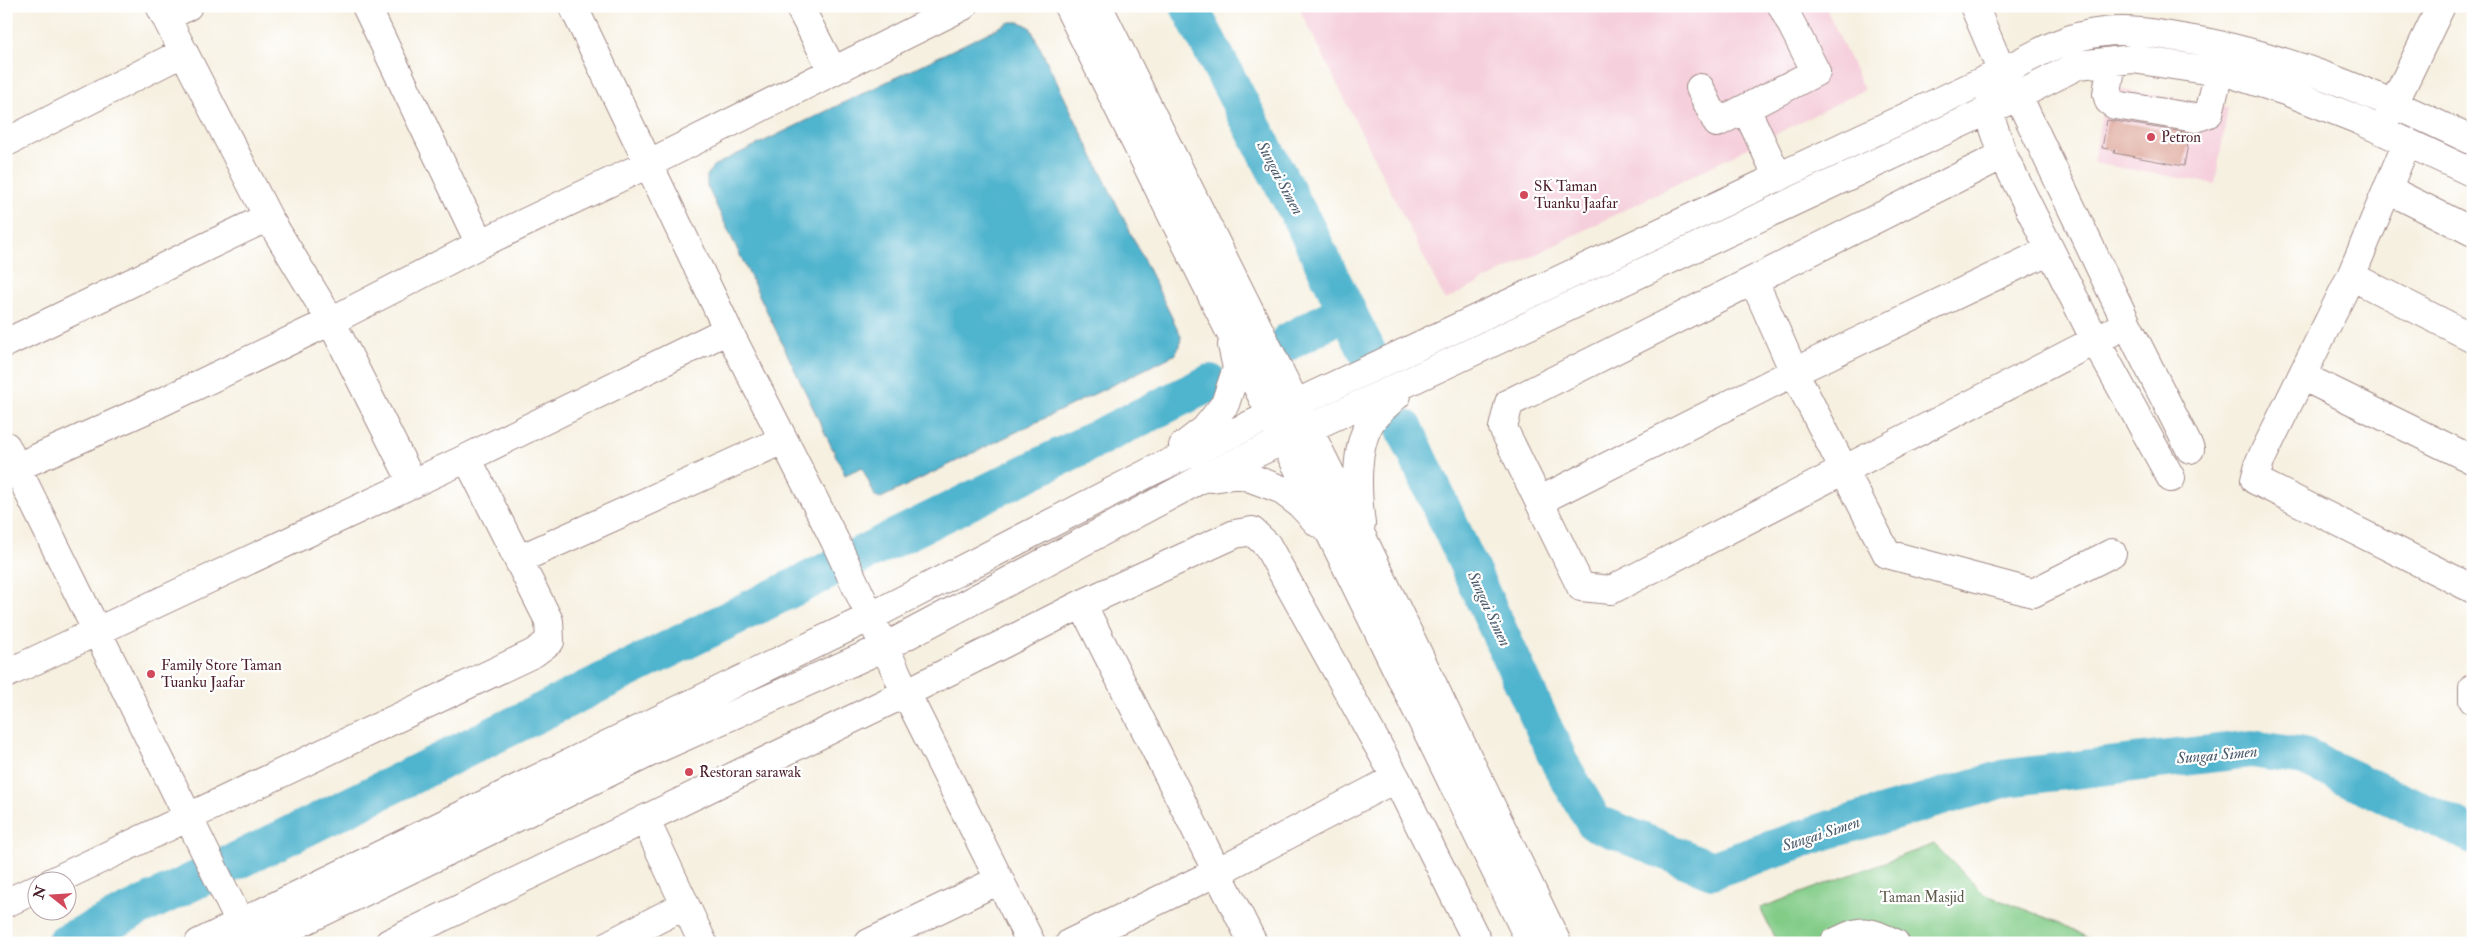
<svg xmlns="http://www.w3.org/2000/svg" width="2479" height="949" font-family="'IM FELL Double Pica',serif">
<style>
.built{fill:#f5cfdb}
.green{fill:#83cc88;stroke:#66765a}
.water{fill:#4fb4ce;stroke:#4c6a7c}
.lines{fill:none;stroke-linecap:round;stroke-linejoin:round}
.river{stroke:#4fb4ce;stroke-width:38}
.building{fill:#d59180}
.minor-casing{stroke:#a08886;stroke-width:30}
.minor{stroke:#fff;stroke-width:28}
.poi-dot{fill:#d1495b;stroke:#fff;stroke-width:2}
.labels{text-anchor:middle;dominant-baseline:central;stroke-width:4.5;stroke-linejoin:round;paint-order:stroke}
.poi-label{font-size:15px;fill:#4a1f2b;stroke:#fff;text-anchor:start}
.park-label{font-size:15px;fill:#5e5c4c;stroke:#fff}
.water-label{font-size:16px;font-style:italic;fill:#4c5b6c;stroke:#fff}
</style>
<rect width="100%" height="100%" fill="#fff"/>
<filter id="ink" filterUnits="userSpaceOnUse"><feTurbulence type="fractalNoise" baseFrequency=".02" numOctaves="2"/><feDisplacementMap in="SourceGraphic" scale="10" xChannelSelector="R" yChannelSelector="G"/><feConvolveMatrix kernelMatrix="1 2 1 2 8 2 1 2 1" color-interpolation-filters="sRGB"/></filter>
<filter id="wash" filterUnits="userSpaceOnUse"><feTurbulence type="fractalNoise" baseFrequency=".0096" numOctaves="4" result="noise"/><feDisplacementMap in="SourceGraphic" scale="20" xChannelSelector="R" yChannelSelector="G"/><feGaussianBlur stdDeviation="1.12" result="paint"/><feColorMatrix in="noise" values="0 0 0 0 0 0 0 0 0 0 0 0 0 0 0 0 0 1.4 0 .05"/><feComposite in="paint" operator="in"/></filter>
<g filter="url(#wash)">
<rect width="100%" height="100%" fill="#f6f0e0"/>
<path class="built" d="M1298,6H1825L1864,90L1445,300Z
M2107,87L2228,108L2215,184L2093,163Z"/>
<path class="green" d="M1934,844L1984,894L2060,923L2097,943H1777L1760,908Z"/>
<path class="water" d="M1010,22H1020L1030,27L1181,336L1180,346L1174,355L879,499L875,496L862,467L845,475L707,186V176L713,166Z"/>
<g class="lines">
<path class="river" d="M1189,6L1306,228L1367,351
M1288,342L1347,310
M1405,429L1561,765L1594,822L1712,870L1825,831L2007,778L2252,749L2304,757L2473,835
M65,943L307,827L1210,383"/>
</g>
<g id="blocks">
<path class="building" d="M2107,120L2190,133L2184,166L2114,153L2115,150L2102,148Z"/>
</g>
</g>
<g filter="url(#ink)">
<use href="#blocks" fill-opacity="0" stroke="#a08886" stroke-width="1"/>
<g class="lines">
<g class="minor-casing">
<path id="minor" d="M160,6L268,217L331,321L413,484
M366,6L480,244
M573,6L728,330L835,541L906,693L1031,943
M799,6L833,71
M1068,6L1334,541L1531,943
M1098,6L1363,539L1557,943
M1974,6L2002,72L2018,96L2127,324L1611,590L1581,587L1503,428L1509,403L2003,155
M166,18L188,6
M2112,61L2107,94L2109,101L2115,105L2196,118L2209,113L2219,72
M1700,88L1717,123L1816,72L1782,6
M1994,94L1988,110L2003,155L2096,342L2171,478
M1746,109L1778,177
M2386,120L2441,6
M9,141L184,52
M2407,142L2351,276L2260,461L2255,480L2473,589
M2387,189L2473,232
M2351,276L2473,338
M1754,281L1794,372L1887,554L2033,593L2112,553
M2127,324L2190,449
M6,343L268,217
M2304,377L2473,460
M6,446L248,939
M1183,446L1205,429L1225,404L1237,368L1232,345
M6,472L158,404L331,321L480,244L648,164L963,6
M1212,478L1240,474L1280,489L1300,504L1318,523
M1539,501L1794,372L2050,250
M1361,524C1357,494 1354,446 1372,420C1378,411 1389,403 1397,395
M520,559L783,440
M1082,604L1253,943
M6,674L467,458L728,330
M2473,688V700
M645,819L703,943
M52,882L534,653L550,641L549,621L467,458
M6,903L38,888
M199,943L870,617L1150,472L2002,72C2036,54 2065,36 2104,32C2127,29 2153,33 2176,37C2281,52 2378,95 2473,141
M259,943L659,748L885,647L1199,480L2008,101L2078,65L2133,59L2232,74L2288,92L2359,120L2473,173
M389,943L906,693L1082,604L1235,534L1252,531L1267,545L1396,778L1478,943
M612,943L685,905
M869,943L999,880
M1070,943L1217,872L1396,778
M1834,943C1863,928 1865,930 1895,943"/>
</g>
<use href="#minor" class="minor"/>
</g>
</g>
<g class="poi-dot">
<circle cx="2151" cy="137" r="5"/>
<circle cx="1524" cy="195" r="5"/>
<circle cx="151" cy="674" r="5"/>
<circle cx="689" cy="772" r="5"/>
</g>
<g class="labels">
<g class="poi-label">
<text x="2161" y="137">Petron</text>
<text x="1534" y="186">SK Taman<tspan x="1534" dy="17">Tuanku Jaafar</tspan></text>
<text x="161" y="665">Family Store Taman<tspan x="161" dy="17">Tuanku Jaafar</tspan></text>
<text x="699" y="772">Restoran sarawak</text>
</g>
<g class="park-label">
<text x="1922" y="897">Taman Masjid</text>
</g>
<g class="water-label">
<text transform="translate(1280 178) rotate(62)">Sungai Simen</text>
<text transform="translate(1489 609) rotate(65)">Sungai Simen</text>
<text transform="translate(2217 755) rotate(-5)">Sungai Simen</text>
<text transform="translate(1821 834) rotate(-18)">Sungai Simen</text>
</g>
</g>
<rect width="2479" height="949" fill="none" stroke="#fff" stroke-width="25"/>
<g transform="translate(52 896) rotate(287)"><circle r="24" fill="#ffffff" stroke="#b7a5aa"/>
<path d="M0-4L9 19L0 12L-9 19Z" fill="#d1495b"/>
<text y="-8" font-size="14" font-weight="bold" text-anchor="middle" fill="#4a1f2b">N</text>
</g>
</svg>
